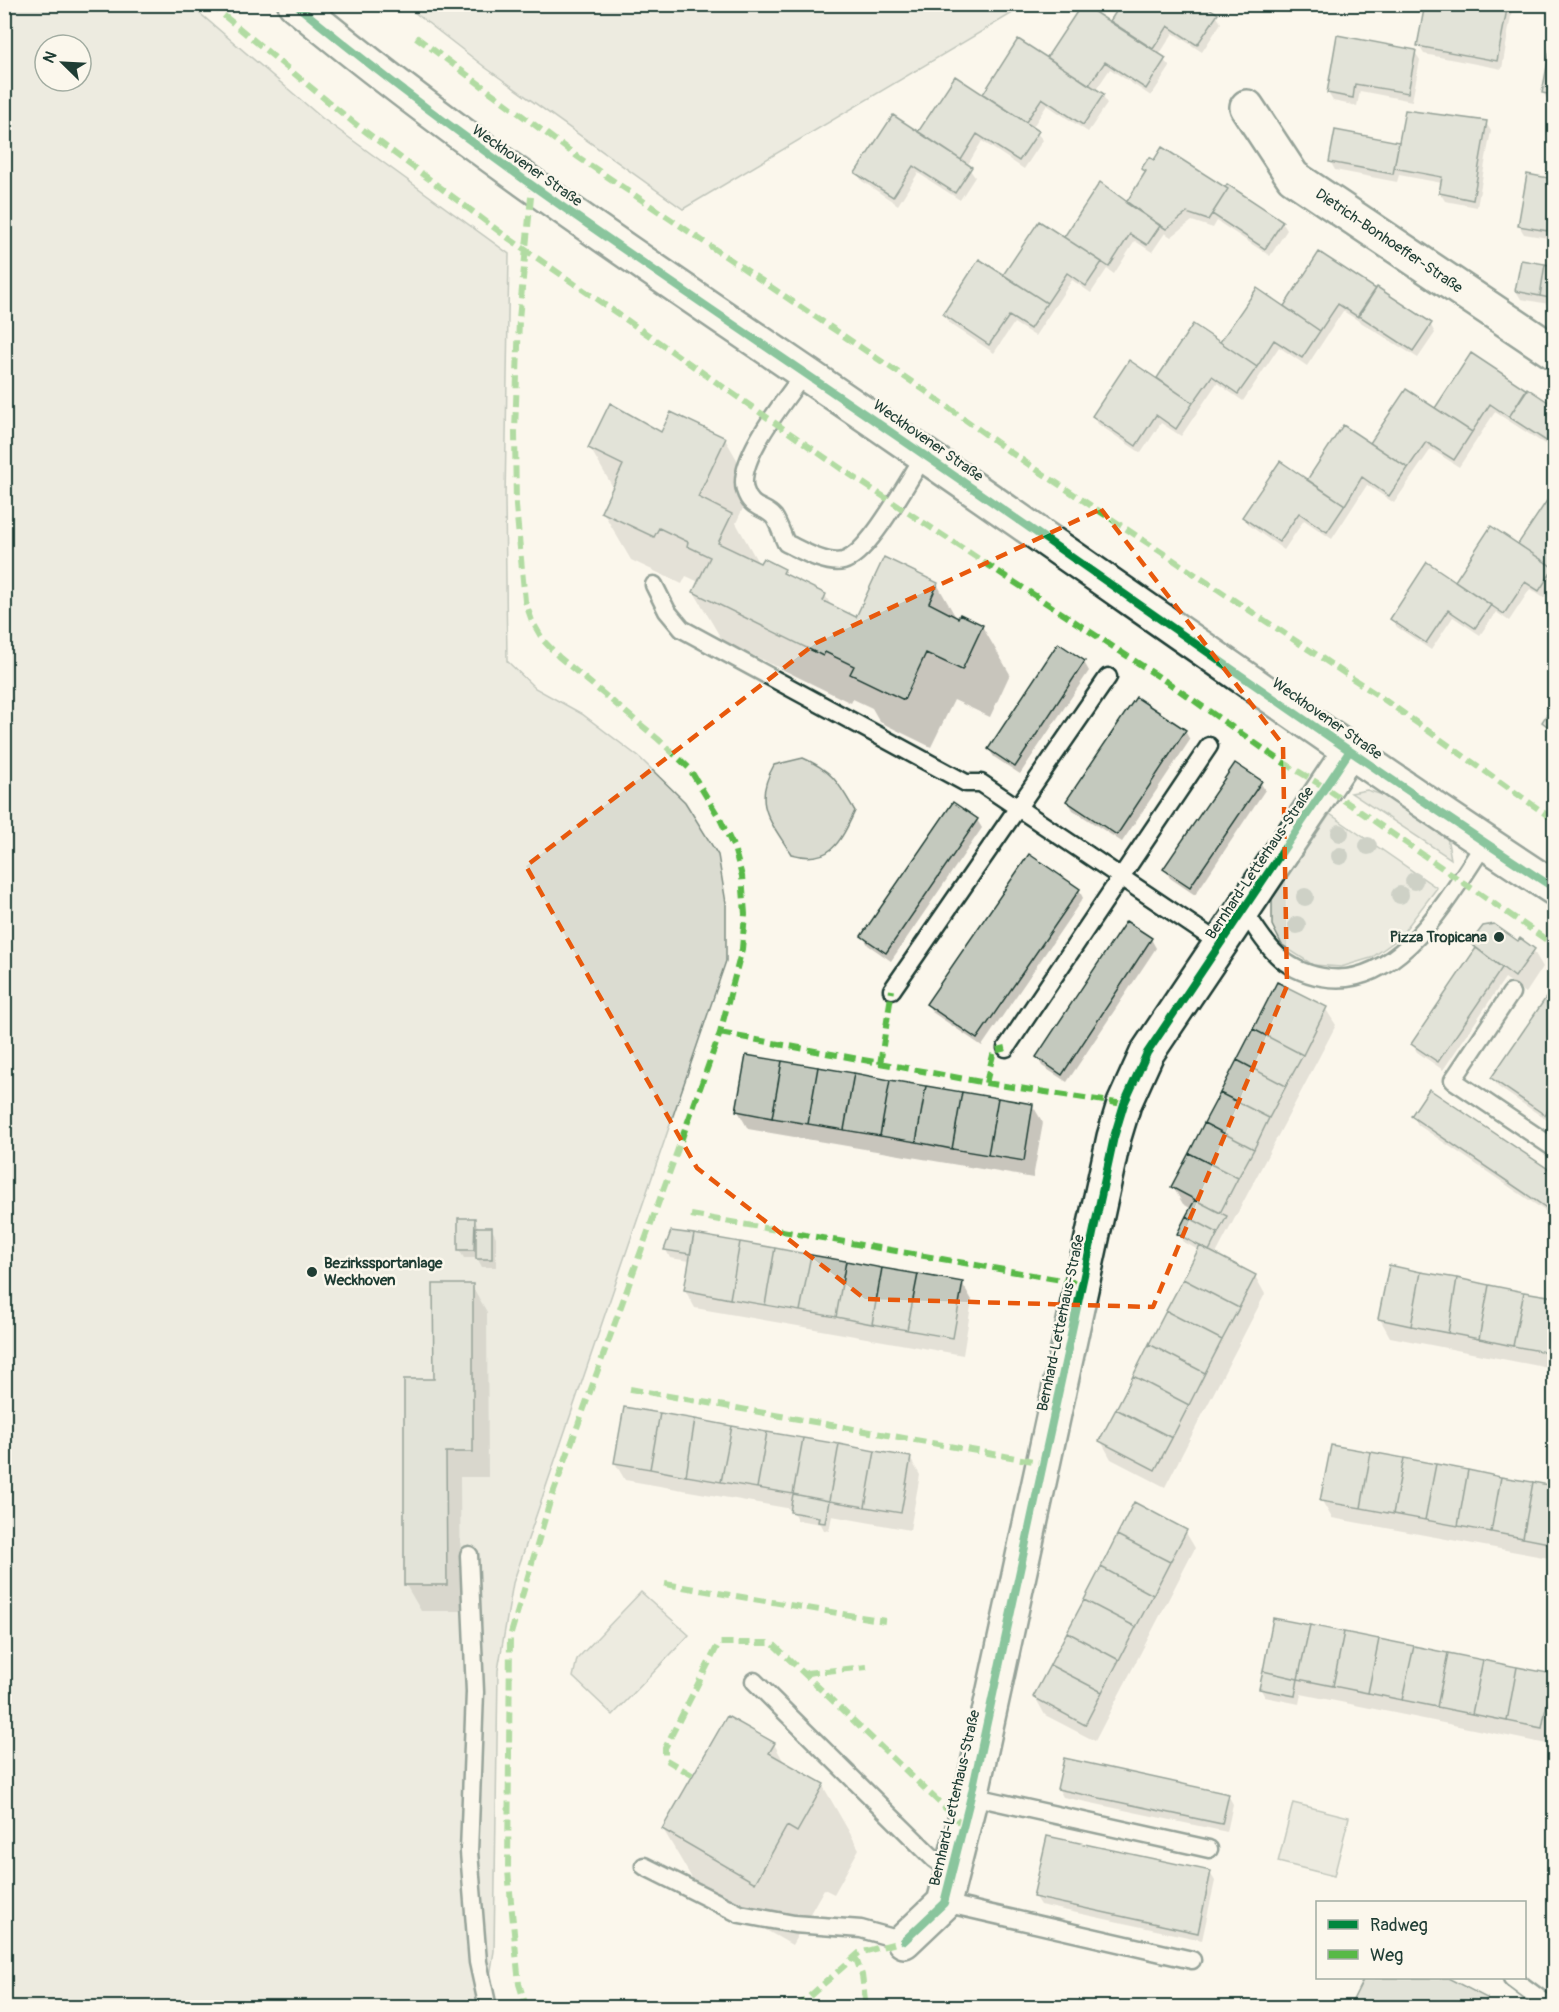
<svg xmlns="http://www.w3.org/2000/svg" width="1559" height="2012" font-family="Pangolin,sans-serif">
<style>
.green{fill:#dbdcd1;stroke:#7d8c82;stroke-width:1.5;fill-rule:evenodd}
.shadow{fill:#0003}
.building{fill:#c4c9be;stroke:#1f3d34;stroke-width:1.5}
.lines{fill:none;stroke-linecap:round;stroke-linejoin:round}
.service-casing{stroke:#1f3d34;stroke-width:21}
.minor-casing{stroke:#1f3d34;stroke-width:38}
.service{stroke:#fbf7ec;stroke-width:16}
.minor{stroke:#fbf7ec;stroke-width:33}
.quiet{stroke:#58b947;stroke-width:6;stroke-dasharray:12 6;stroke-linecap:butt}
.cycleway-casing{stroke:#fbf7ec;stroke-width:11}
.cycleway{stroke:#00873e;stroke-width:8}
.tree{fill:#97a298}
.marked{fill:none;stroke:#e8590c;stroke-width:4.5;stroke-dasharray:12 8;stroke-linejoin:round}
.poi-dot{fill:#1f3d34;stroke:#fbf7ec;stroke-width:2}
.labels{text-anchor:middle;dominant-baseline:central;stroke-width:5;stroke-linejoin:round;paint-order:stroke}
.street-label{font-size:15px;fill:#1f3d34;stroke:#fbf7ec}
.poi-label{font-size:15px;font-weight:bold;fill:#1f3d34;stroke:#fbf7ec;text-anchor:end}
</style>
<rect width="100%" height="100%" fill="#fbf7ec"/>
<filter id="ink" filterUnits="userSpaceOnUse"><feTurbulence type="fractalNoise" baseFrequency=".0167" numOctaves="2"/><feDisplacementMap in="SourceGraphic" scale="12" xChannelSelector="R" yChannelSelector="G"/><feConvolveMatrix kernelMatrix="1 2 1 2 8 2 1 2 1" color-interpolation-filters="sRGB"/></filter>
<g filter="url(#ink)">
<path class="green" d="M5,5H190L322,118L509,254L505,499L507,661L535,688L582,714L640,758L685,802L718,855L726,903V961L513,1583L498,1670L494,1951L485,2007H5ZM45,45H81V81H45Z
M405,5H1026L683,209L486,68Z
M803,758C833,771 839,784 855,811C840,843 830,865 791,854C770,820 752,804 774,765Z
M1367,790L1392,798L1447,837L1451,859L1351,793Z
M1330,814L1437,888L1398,939L1371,958L1341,967L1313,965L1282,945L1272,925V899Z
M641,1592L689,1635L613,1715L573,1677L577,1659Z
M1293,1803L1349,1817L1334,1876L1278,1862Z"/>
<path class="shadow" d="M1123,4L1216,15L1221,23L1202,52L1173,33L1159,55L1170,67L1151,96L1110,69L1095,91L1103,95L1107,104L1088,132L1047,105L1032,128L1043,140L1024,169L982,141L967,166L975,177L960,200L918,173L898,205L862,181L857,173L983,96L1019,41L1047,59L1083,5L1110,23Z
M1427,4H1513L1502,69L1424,54L1419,46Z
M1415,52L1420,60L1412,101L1360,91L1357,106L1333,101L1328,93Z
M1551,52H1554V102L1548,101L1543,92Z
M1486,123L1491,131L1477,207L1445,201L1440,193L1442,183L1399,175L1397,182L1335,170L1330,161Z
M1163,149L1282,222L1287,230L1270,256L1217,221L1213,228L1192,221L1171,237L1165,233L1152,252L1135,241L1114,274L1107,269L1091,293L1072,280L1035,336L1014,323L994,353L949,323L945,314L1064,239L1101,184L1127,202L1146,173L1143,169L1154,162Z
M1528,176L1554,181V239L1524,234L1519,226Z
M1320,254L1430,324L1435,333L1418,358L1343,311L1307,366L1279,347L1243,401L1217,383L1181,436L1161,423L1141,453L1098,424L1093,416L1157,380L1193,326L1220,344L1257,290L1284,308Z
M1522,261L1554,267V305L1521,299L1516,291Z
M1472,355L1554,408V450L1495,412L1459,467L1431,449L1394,503L1367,485L1332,539L1304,520L1284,550L1249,525L1244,517L1436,410Z
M662,434L725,439L753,487L736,523L760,566L784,570L788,578L825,595L832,607L856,619L937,584L958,621L982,626L1010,674L990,717L954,700L931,747L880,722L872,708L853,699L851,703L722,640L694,592L699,582L686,576L682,584L631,560L603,512L614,489L590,448Z
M1554,493V582L1544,598L1530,589L1509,621L1496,612L1480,635L1453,617L1431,650L1397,627L1392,619L1518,546Z
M1084,662L1089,671L1020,774L994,757L989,749Z
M1554,706V735L1543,722Z
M1185,731L1190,740L1122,842L1073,810L1068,801Z
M1260,782L1265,790L1195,895L1170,878L1165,869Z
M977,820L982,828L891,961L868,945L863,936Z
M1079,890L1083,898L982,1046L932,1012L928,1004Z
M1127,923L1151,939L1156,948L1067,1082L1042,1066L1038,1058Z
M1472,944H1518L1533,950L1543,967L1526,993L1505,978L1443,1070L1417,1052L1412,1044L1476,951Z
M1554,988V1115L1550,1122L1498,1087L1493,1078Z
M1325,1008L1336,1025L1215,1256L1255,1276L1265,1294L1165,1487L1111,1459L1101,1441L1200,1251L1184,1242L1179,1234L1192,1209L1183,1204L1173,1187Z
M1430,1091L1554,1175V1217L1418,1125L1413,1116Z
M1033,1106L1043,1123L1033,1178L748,1129L738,1111Z
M474,1220L479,1228H491L496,1237V1267H482L477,1258H464L459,1250Z
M693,1235L962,1283L972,1300L963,1355L695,1308L685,1290L690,1261L670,1258L666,1250Z
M1390,1267L1554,1299V1369L1390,1337L1380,1319Z
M472,1286L487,1312L488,1477H460L461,1611H421L406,1585L435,1381Z
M1332,1446L1554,1488V1559L1332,1518L1322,1501Z
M910,1458L920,1475L910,1530L832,1516L829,1531L824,1530L821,1524L797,1520L792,1509L625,1480L615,1463Z
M1185,1531L1195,1548L1095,1741L1045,1715L1035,1697Z
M1274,1620L1552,1675L1554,1680V1730L1552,1745L1301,1694L1299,1704L1265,1697L1260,1688Z
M774,1744L785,1764L823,1786L859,1849L834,1894L824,1889L792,1945L700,1892L663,1829Z
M1058,1788L1228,1795L1233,1804L1227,1832L1063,1797Z
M1210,1873L1215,1881L1202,1940L1040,1905L1035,1897Z
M1366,1978H1445L1486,1999L1491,2008H1351Z"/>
<path class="building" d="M1082,4L1166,58L1146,89L1105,62L1089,85L1047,57Z
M1121,4H1203L1218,14L1197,45L1168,26L1153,49L1110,21Z
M1425,4H1508L1497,61L1417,46Z
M1337,35L1416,50L1408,93L1355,84L1353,98L1327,93Z
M1018,39L1104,94L1083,125L1042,98L1026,122L983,94Z
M1550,50L1554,51V95L1542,93Z
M955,76L1039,131L1019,161L977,134L961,160L918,132Z
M1405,110L1487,121L1473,200L1439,193L1442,177L1394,168Z
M893,115L972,167L955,193L913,166L893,197L855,173Z
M1335,130L1399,142L1393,174L1329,162Z
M1162,147L1228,189L1208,220L1187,213L1166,229L1126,203L1146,171L1141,169L1149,157L1154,160Z
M1527,174L1554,179V232L1518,226Z
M1100,182L1160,226L1147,245L1130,234L1109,267L1064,237Z
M1227,184L1283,221L1265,249L1212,214L1228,189L1225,187Z
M1039,221L1102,262L1086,286L1067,273L1047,303L1003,275Z
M1319,252L1376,289L1358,317L1338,304L1320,331L1284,306Z
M979,259L1047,303L1030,329L1009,316L989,345L943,314Z
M1521,260L1545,264L1540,296L1515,291Z
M1545,264L1554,266V299L1540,296Z
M1377,287L1432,323L1413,351L1358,315Z
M1257,288L1320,331L1302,358L1274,340L1257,367L1220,342Z
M1193,324L1257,367L1238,394L1212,376L1193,403L1157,378Z
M1471,353L1527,390L1509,417L1490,404L1472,432L1435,408Z
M1129,360L1193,403L1176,429L1156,415L1136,446L1092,416Z
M1527,388L1554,406V446L1509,417Z
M1406,389L1472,432L1454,460L1426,442L1408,468L1370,443Z
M610,403L661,432L671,412L726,438L698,497L732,514L718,543L760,563L763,558L785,569L783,573L826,594L823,601L856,617L884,557L938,583L929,603L958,618L960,614L983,625L962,670L926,653L904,700L850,674L854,666L825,652L823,656L693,592L710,557L687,546L688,542L659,528L654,537L601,512L623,465L588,448Z
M1343,425L1408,468L1389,496L1362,477L1345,505L1307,480Z
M1280,461L1345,505L1327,532L1299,513L1279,542L1242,517Z
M1554,490V568L1518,544Z
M1491,526L1554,568L1539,591L1525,582L1504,614L1455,581Z
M1427,562L1491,605L1475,628L1448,610L1426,643L1390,619Z
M1058,643L1085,661L1015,767L988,749Z
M1136,697L1186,730L1117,835L1066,801Z
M1554,703V731L1542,722Z
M1235,763L1262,781L1190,887L1163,869Z
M953,802L978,819L886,953L861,936Z
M1029,854L1080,889L977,1039L926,1004Z
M1126,921L1152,938L1062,1075L1036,1057Z
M1494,924L1518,941L1520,938L1535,949L1515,977L1470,943L1483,926Z
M1476,948L1502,968L1438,1062L1411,1044Z
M1277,982L1327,1007L1303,1055L1253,1029Z
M1554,986V1100L1545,1115L1491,1078Z
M1253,1029L1303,1055L1286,1086L1237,1060Z
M746,1055L782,1061L772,1118L736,1111Z
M1237,1060L1286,1086L1269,1118L1220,1093Z
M782,1061L818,1067L808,1124L772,1118Z
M818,1067L854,1073L844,1130L808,1124Z
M854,1073L890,1080L880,1136L844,1130Z
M890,1080L926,1086L916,1142L880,1136Z
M926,1086L962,1092L952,1149L916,1142Z
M1429,1089L1554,1173V1213L1411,1116Z
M962,1092L998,1098L988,1155L952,1149Z
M1220,1093L1269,1118L1254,1149L1204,1123Z
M998,1098L1033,1104L1024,1161L988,1155Z
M1204,1123L1254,1149L1238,1178L1189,1153Z
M1189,1153L1238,1178L1220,1213L1171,1187Z
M1195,1200L1227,1216L1218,1233L1186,1216Z
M1186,1216L1218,1233L1209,1251L1177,1234Z
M458,1218H475L474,1250H458Z
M476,1227H492V1259H476Z
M671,1231L694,1234L690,1254L664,1250Z
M694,1234L740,1242L730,1299L684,1290Z
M740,1242L775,1248L765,1305L730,1299Z
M1200,1246L1256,1275L1239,1308L1183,1279Z
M775,1248L811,1255L800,1311L765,1305Z
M811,1255L846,1261L836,1317L800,1311Z
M846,1261L882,1268L872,1324L836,1317Z
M1389,1265L1421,1272L1411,1326L1378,1319Z
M882,1268L918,1274L907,1330L872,1324Z
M1421,1272L1457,1278L1448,1333L1411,1326Z
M918,1274L963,1282L953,1338L907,1330Z
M1457,1278L1489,1285L1479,1339L1448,1333Z
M1183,1279L1239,1308L1222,1340L1166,1311Z
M433,1284H473V1452H446L447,1585H404V1379H434Z
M1489,1285L1524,1292L1513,1346L1479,1339Z
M1524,1292L1554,1297V1336L1551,1353L1513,1346Z
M1166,1311L1222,1340L1205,1373L1149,1344Z
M1149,1344L1205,1373L1189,1405L1133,1376Z
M1133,1376L1189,1405L1172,1438L1116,1409Z
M624,1407L660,1413L650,1469L614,1463Z
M1116,1409L1172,1438L1155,1470L1099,1441Z
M660,1413L695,1419L686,1476L650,1469Z
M695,1419L732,1426L721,1482L686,1476Z
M732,1426L767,1432L757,1488L721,1482Z
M767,1432L803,1438L793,1494L757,1488Z
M803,1438L839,1444L829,1501L793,1494Z
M839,1444L875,1451L865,1507L829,1501Z
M1331,1445L1371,1452L1361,1508L1320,1501Z
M875,1451L911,1457L901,1513L865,1507Z
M1371,1452L1404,1458L1393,1514L1361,1508Z
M1404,1458L1436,1464L1425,1520L1393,1514Z
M1436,1464L1468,1470L1458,1526L1425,1520Z
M1468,1470L1501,1477L1491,1532L1458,1526Z
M1501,1477L1533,1482L1523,1538L1491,1532Z
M1533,1482L1554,1486V1544L1523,1538Z
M793,1494L829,1501L825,1523L818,1522L819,1517L790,1512Z
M1134,1502L1187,1530L1170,1562L1117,1535Z
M1117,1535L1170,1562L1153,1595L1101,1567Z
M1101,1567L1153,1595L1136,1627L1084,1600Z
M1084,1600L1136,1627L1119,1660L1067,1632Z
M1273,1618L1310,1625L1298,1679L1263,1671Z
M1310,1625L1344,1632L1333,1686L1298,1679Z
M1067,1632L1119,1660L1102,1692L1050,1665Z
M1344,1632L1379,1639L1368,1693L1333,1686Z
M1379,1639L1414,1646L1402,1700L1368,1693Z
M1414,1646L1448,1653L1437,1707L1402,1700Z
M1448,1653L1483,1660L1472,1714L1437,1707Z
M1483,1660L1517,1667L1507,1721L1472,1714Z
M1050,1665L1102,1692L1085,1725L1033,1697Z
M1517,1667L1553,1674L1542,1728L1507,1721Z
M1263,1671L1298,1679L1295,1696L1259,1689Z
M727,1716L775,1743L769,1753L824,1784L797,1832L787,1826L755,1883L662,1829Z
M1064,1758L1229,1794L1222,1824L1057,1789Z
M1047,1836L1211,1871L1198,1933L1033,1897Z
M1364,1978H1448L1487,1998L1483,2008H1349Z"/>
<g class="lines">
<g class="service-casing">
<path id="service" d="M805,372C787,398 736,459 745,490C751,510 765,506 774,517C779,524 782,535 786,543C801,550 826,565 843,561C870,554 908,479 925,455
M654,585L667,611L682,629L966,783H981L1222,945
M1244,911C1254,925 1264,943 1277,955C1289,967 1305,974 1322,977C1398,992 1450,895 1485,843
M892,990L1108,677
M1511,993L1453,1080L1554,1148
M1006,1048L1209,746
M469,1555L475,1692L469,1852L478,1962L488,2008
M754,1681L934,1859L952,1872
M971,1796L1209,1849
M644,1866L740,1914L794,1924L861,1929L904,1941
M944,1903L1192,1960
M1512,1978L1552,2008"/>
</g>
<g class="minor-casing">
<path id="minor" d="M295,4C486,163 694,296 898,437C1117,587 1332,743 1554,888
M1247,107L1293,177L1554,352
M904,1941L944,1903L971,1796L1114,1137L1124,1104L1147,1053L1349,752"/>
</g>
<use href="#service" class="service"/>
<use href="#minor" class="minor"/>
<path class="quiet" d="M210,4L354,123L504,235L843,470L1170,684L1281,761L1326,788L1554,945
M416,37L578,157L927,392L1010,452L1379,696L1554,820
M720,1033L986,1083L1124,1104
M880,1064L892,990
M986,1083L994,1051L1006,1048
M691,1215L1084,1284
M630,1389L1044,1463
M665,1584L885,1621
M806,1673L867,1667
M692,1775L665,1759V1748L719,1643H772L963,1825
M855,1956L862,1975L866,2008
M530,2008L525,2003L519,1984L508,1871L510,1637L549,1505L720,1033L742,949L745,914L742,876L734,848L720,819L689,768L658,739L559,657L543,640L532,621L525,601L516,506L515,432L519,319L532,187
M796,2008L859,1953L904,1941"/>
<g class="cycleway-casing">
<path id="cycleway" d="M295,4C486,163 694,296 898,437C1117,587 1332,743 1554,888
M904,1941L944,1903L971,1796L1114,1137L1124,1104L1147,1053L1349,752"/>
</g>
<use href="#cycleway" class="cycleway"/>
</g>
<g class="tree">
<circle cx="1340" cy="833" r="9"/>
<circle cx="1368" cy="846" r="9"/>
<circle cx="1340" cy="856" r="9"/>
<circle cx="1414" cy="881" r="9"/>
<circle cx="1400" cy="895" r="9"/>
<circle cx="1305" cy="897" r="9"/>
<circle cx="1297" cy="925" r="9"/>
</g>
</g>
<path d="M0 0H1559V2012H0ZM1101,509L1283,745L1287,986L1153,1307L865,1299L697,1168L526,866L816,643Z" fill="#fbf7ec" fill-opacity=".55" fill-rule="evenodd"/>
<path class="marked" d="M1101,509L1283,745L1287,986L1153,1307L865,1299L697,1168L526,866L816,643Z"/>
<g class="poi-dot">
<circle cx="1499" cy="937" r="6"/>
<circle cx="312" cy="1272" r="6"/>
</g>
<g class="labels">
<g class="street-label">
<text transform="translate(527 166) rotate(35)">Weckhovener Straße</text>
<text transform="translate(1389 241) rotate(34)">Dietrich-Bonhoeffer-Straße</text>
<text transform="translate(928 441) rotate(35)">Weckhovener Straße</text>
<text transform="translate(1327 719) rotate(35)">Weckhovener Straße</text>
<text transform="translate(1260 863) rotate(-56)">Bernhard-Letterhaus-Straße</text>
<text transform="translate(1061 1323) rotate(-78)">Bernhard-Letterhaus-Straße</text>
<text transform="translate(955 1798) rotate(-77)">Bernhard-Letterhaus-Straße</text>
</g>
<g class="poi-label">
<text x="1487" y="937">Pizza Tropicana</text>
<text x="324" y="1263" text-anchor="start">Bezirkssportanlage<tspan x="324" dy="17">Weckhoven</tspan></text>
</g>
</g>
<rect width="1559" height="2012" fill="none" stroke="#fbf7ec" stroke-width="24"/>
<rect x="12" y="12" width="1535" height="1988" fill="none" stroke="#1f3d34" stroke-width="2" filter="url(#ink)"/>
<rect x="1316" y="1901" width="210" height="78" fill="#fbf7ec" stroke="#a3ada2" stroke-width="1.5"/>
<rect x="1328" y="1920" width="30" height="9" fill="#00873e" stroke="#a3ada2" stroke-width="1.5"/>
<text x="1370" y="1931" font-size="18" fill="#1f3d34">Radweg</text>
<rect x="1328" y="1950" width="30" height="9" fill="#58b947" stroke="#a3ada2" stroke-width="1.5"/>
<text x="1370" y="1961" font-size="18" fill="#1f3d34">Weg</text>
<g transform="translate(63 63) rotate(294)"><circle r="28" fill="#fbf7ec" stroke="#a3ada2" stroke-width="1.5"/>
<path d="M0-4.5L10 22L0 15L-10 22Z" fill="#1f3d34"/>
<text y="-9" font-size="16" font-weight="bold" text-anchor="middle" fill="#1f3d34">N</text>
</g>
</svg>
